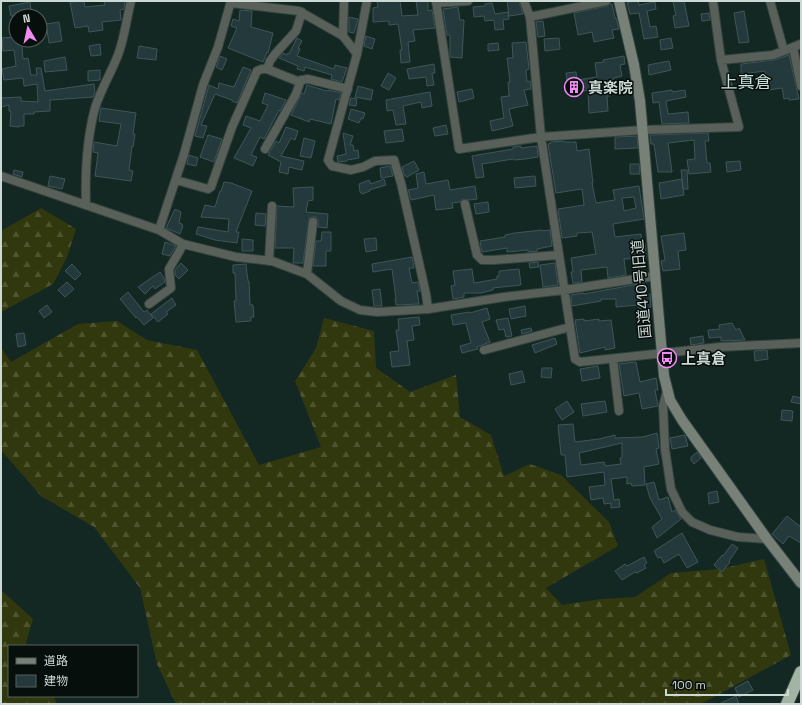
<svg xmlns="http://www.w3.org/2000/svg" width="802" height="705" font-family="'Space Grotesk','Noto Sans JP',sans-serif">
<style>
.forest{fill:url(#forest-firs)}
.building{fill:#23393c;stroke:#3f5659;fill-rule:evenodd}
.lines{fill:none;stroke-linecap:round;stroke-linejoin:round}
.street-casing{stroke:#32443f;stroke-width:10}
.secondary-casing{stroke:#32443f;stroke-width:12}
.highway-casing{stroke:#32443f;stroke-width:14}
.street{stroke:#595f59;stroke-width:8}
.secondary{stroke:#778178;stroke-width:10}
.highway{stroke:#a3b3a4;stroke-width:12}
.labels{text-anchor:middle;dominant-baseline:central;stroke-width:3;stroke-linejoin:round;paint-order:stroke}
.poi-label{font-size:15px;font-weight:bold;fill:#cdd9d5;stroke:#070f0d;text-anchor:start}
.street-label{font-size:15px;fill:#cdd9d5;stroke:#070f0d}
.quarter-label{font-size:17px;fill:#c8e1da;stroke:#070f0d}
</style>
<defs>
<pattern id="forest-firs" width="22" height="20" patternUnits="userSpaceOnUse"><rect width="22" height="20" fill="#32380e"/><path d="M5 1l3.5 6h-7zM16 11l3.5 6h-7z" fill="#4e5430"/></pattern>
</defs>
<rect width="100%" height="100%" fill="#142823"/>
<path class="forest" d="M41,208L76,229L67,257L53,284L1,312V231Z
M324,318L374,331L376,368L410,392L456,375L460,417L491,435L504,476L530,464L561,475L609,522L618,546L546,588L562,605L601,599L635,597L671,573L720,569L764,559L791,655L701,704H176L157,664L140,588L94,527L41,496L1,450V348L11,362L78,324L117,321L147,340L197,350L259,465L321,447L295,381L316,348Z
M1,590L33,619L25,646H9V696H53L57,704H1Z"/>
<path class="building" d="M84,1L85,7L105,5L104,1H125L124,9L120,10L121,20L102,22L103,30L89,32L88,26L75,28L70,2Z
M377,1H400L402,16L418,15L416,1H428V11L432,10L435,28L413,30L415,41L408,42L410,62L401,63L400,50H402L398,24L389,25V21L373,22V8L378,7Z
M507,1H519L523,14L509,16Z
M633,1H638L639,5L655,2L656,9L647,11L650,27L656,26L658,37L644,39L639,13L630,14L627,3Z
M673,1H684L689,26L675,28L673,16L676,15Z
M30,2L32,16H11L9,6Z
M492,3L495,14L508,12L509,19L503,20L504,29L495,30L494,20L485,21L484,16L474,17L473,7L485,6V4Z
M610,4H612L615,18H616L619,29L612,30L614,38L594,42L592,32L578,35L574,13L607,6Z
M458,7L460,20H464L462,58L450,57V35H447L443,9Z
M240,10L252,11L251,27L273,33L268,53L267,52L263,62L228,48L237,28L231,26L233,19L239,21Z
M744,11L749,42L739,43L734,13Z
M709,13L710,20L702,21L701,14Z
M349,17L358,19L354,33L349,32Z
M543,21L545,36L538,37L536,22Z
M59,22L62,41L49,43L46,24Z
M366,36L375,39L372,49L364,46Z
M16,37V40H38L39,43L22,46L23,59L28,58L31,75H37L36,68H41L45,91L94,84L95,93L93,97L50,100V111L34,112V114H24V126H19V127L10,126L11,111H9V105L1,107V98L21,97V101L38,102L37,84L24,86L23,78L4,80L2,69L16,66L14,50L3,51L2,38Z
M297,38L302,41L298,48L300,49L297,56L334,69L335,65L347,68L342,82L331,79L332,75L305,67L304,71L297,69L298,66L279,58L283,53L287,55L288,53L289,54Z
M559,38L560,49L545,51L544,39Z
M671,38L673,48L661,50L660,40Z
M526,42L529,69L526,70L527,82L530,81L531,89L524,90L528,105L509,109L513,126L492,131L490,121L504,118L501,97L509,96L508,82H510L507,58H513L512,43Z
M498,43L499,50L488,51V44Z
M100,44L101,55L91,56L89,46Z
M139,46L157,49L156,60L137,58Z
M789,55L799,99L789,100V98L784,99L782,88L768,90L765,71L741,74V64L774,60Z
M220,56L227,59L222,70L216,67Z
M624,56L625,64L620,65L622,76L614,78V79L611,80L612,84L609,85L610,96H607L608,111L589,113L588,90L571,93V88H568L566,73L576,72L577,80L597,77L595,63L604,62L603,60Z
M65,57L67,70L45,72L44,61Z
M669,61L671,70L649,75L648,65Z
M434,64L435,73H432L434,85L427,86L426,77L409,79L407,69Z
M243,67L251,70L237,103L232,101V100L215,94L201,125L207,126L203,138L195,136L209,85L218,89L219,83L234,87Z
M100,70V80L88,81V71Z
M388,73L396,78L389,90L381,86Z
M307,85L327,91L328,90L341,93L339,100L336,99L331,124L310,119L309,122L291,115L302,93L304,94Z
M358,86L373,90L371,100L355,97Z
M472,89L474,98L459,102L457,92Z
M672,90V92L685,90L686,97L666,101L668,114L688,112L689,123L662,124L659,102L653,103L652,93Z
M430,92L432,106L422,108L421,102L403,106L406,124L396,125L393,110L387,111L386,100Z
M265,93L286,100L280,111L279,110L264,139L260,137L251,155L257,157L253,166L234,158L251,128L243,125L246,116L260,121L268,105L262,103Z
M351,98L357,99L356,106L349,105Z
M101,108L136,113L133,134H135L133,147L132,146L129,170L133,171L131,181L95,176L98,153L93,152L94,142L117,146L121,124L99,121Z
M351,109L365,113L363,119L361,118L359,123L348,119Z
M446,125L448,134L435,136L433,128Z
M286,127L298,131L295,140L291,138L281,156L304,161L302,170L289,167L288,174L279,172L281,162L268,155L276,141L279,143Z
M402,129L404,141L386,143L384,131Z
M343,133L353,136L350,145H353L354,151L358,150L359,158L347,160V161L338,162L337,156L346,154Z
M708,133L709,141H705L707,163H710L711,172L689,174L687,160L695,159L694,140L668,143L672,172H658L654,144H651L650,135Z
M208,135L222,139L214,162L200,157Z
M637,136L638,148L615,149V137Z
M304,138L315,141L311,158L300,156Z
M563,141V142H576L577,151L589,149L593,183H592L596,203L615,200L613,190L639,186L644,219L613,224L615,237L641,234L642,244H645L646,258L624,259L626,275L608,278L607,267L581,270L582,282L573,283L571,272H573L571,258L596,254L592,232L577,233V236L562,238L558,209L584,205L582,189L556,193L548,144L551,143V142ZM634,197L636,208L624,211L622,198Z
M521,146V148L537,146L538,157L525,159L514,160L513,159L482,164L484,177L476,178L472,156L513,149V147Z
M189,155L198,158L196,166L187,164Z
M414,161L419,170L407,177L404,175L402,167Z
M740,161L741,170L727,172L726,162Z
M630,164H639L640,174H630Z
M390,166L393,176L381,178L380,168Z
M14,170L23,172L22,177L13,174Z
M681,170H687L688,189H683Z
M424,172L426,184L448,180L450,190L475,186L477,199L469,200L463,199L460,202L452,203L453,208L436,210L434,195L411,200L408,190L418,188L416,174Z
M50,176L65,179L62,189L48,186Z
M535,176L536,186L515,188L514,178Z
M384,179L386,185L369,190L370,191L362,194L360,192L359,184L369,180L371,184Z
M682,179L684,195L661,199L659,183Z
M224,182L231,183L252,191L236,232H239L237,243L215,240L196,234L198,227L228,232L229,219L201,217L205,205L215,207L220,191H221Z
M313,187V200L308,201L306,212L328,214L327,228L318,227V220L316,217H313L309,218L303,263H293L294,248H275L277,206L294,207L293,188Z
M488,202L489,212L476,214L474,204Z
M175,209L181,212L179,223L182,224V226H183L180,234L166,228Z
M256,213L266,214L265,226L255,225Z
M542,230V231L550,230L552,246L537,249V251L528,252V250L507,252V248L482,252L480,241L505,237V235L515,233Z
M322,232H331V251H326V266H313L316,241H321Z
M684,233L686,250L678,251L680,269L663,271L661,261L665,260L661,236Z
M376,238L377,250L366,252L364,239Z
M242,239L253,240V251H242Z
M165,242L176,246L170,256L162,254Z
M412,257L414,268H409L412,283L418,282L420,291H417L419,304L396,305L395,299H396L392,269L373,272L372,264Z
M538,262L539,267L530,268L529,263Z
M181,263L188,270L179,279L175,275V270Z
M555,263L558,285L543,287L540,265Z
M72,264L81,274L75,280L65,271Z
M246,264L248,281H249L250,305H253L254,317H251V321L236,322L234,301H236L235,273H233V265Z
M472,269L474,283L497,279V276H499V271L519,269L521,285L493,288V290L481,293H464V297L453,299L451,286L455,285L453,271Z
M160,272L164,278L165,282L155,289L153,286L145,294L138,287Z
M67,282L74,289L65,297L58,290Z
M644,283L646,295L650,294L651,307L639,309L638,305L616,307V299H601V301L572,306L571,295L584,293V294Z
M380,289L382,306H374L372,290Z
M128,292L144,312L147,310L153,318L144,325L137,317L136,318L120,299Z
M172,298L176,305L166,312L168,314L158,322L151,314Z
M47,305L52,312L44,318L39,311Z
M525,306L526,316L511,319L509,309Z
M487,308L490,319L482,322L490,342L477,347L478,349L462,353L460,346L471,343L466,323L453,325L451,315L469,312L470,313Z
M419,317L420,325L412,326L414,340L407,341L410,365L392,367L390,352L399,351L396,330H399L398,319Z
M508,318L512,336L506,337L504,329L499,330L496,320Z
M584,319V321L599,319V321L611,320L615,348L605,350V347L580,353L575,320Z
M732,323L736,330L739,328L745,340L721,341V337L709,338L708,330L720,329L719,325Z
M531,328L532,331L522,334L521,330Z
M24,333L26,345L18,347L16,334Z
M703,336L704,343L691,345L690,338Z
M555,338L557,344L535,353L532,345Z
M767,350L768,359L755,361L754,351Z
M636,362L640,382L656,378L658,390H655L658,406L642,409L639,393L624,396L619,364Z
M598,366L600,378L582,381L580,369Z
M542,368H552L551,378L541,377Z
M522,371L525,382L511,385L509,374Z
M793,396L801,398V404L791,402Z
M567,401L574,412L562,420L555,409Z
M605,401L607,412L583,416L581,404Z
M782,410L793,411L792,421L781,420Z
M573,424L575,442L599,439L615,435V438L643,437L657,433L659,448L656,449L659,464L644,467L645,485L632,486L631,483L627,484V477L611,479L614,500L619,499L620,507L611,508V503L604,504L603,498L591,500L589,487L605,485L604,472L567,477L565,455H561L558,425ZM622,443V458H620L621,464L605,466L604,462L581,465L579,453Z
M685,435L688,446L672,449L670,438Z
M697,452L701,458L694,464L691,460V457Z
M654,482L659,500L668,497L672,512L675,510L681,519L657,538L652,527L662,519L650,498L646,484Z
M717,491L719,502L709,504L708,493Z
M787,516L801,527V543L789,536L783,544L772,534Z
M682,533L698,562L687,568L679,554L664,563L661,557L658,558L654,551Z
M732,544L738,548L729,561L730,562L722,572L714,565L722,555L723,556Z
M644,557L647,563L644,565L646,568L637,573L635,572L622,580L615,571L625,564L627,566Z
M748,681L753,690L739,697L735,688Z
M736,696L739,704H719Z"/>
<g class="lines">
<g class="street-casing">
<path id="street" d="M367,1L357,54L328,160L332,166L351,170L363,167L375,161L394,160L401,183L426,294L428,309
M436,1L459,149L541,137L643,130L739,127L721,60L713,1
M524,1L530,17L541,137L575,359L580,362L720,347L801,343
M770,1L784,51
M231,3L299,11L343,36L357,54
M436,3L468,1
M530,17L606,1
M343,36L344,1
M793,47L801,86
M721,60L773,55L801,44
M267,69L270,61L275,54L296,31L302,12
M265,149L296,94L301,80
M1,176L159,230L183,244L236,257L272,261L288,267L307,274L341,301L360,310L377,312L428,309L504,297L564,290L655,276
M176,180L208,189L211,187L232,127L257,71L262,69H267L297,81L308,79L348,89
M465,204L477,255L482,260H494L558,255
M86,205C85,174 87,138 95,108C101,89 111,73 118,55C124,40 127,17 131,1
M159,230L184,154L203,85L218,47L231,1
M269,261L272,206
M307,274L313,222
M149,304L171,288L169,269L179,252L183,244
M484,350L570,327
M613,359L619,411
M667,391L663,406L665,449L671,489L682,512L692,522L710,530L738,537L767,539"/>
</g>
<g class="secondary-casing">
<path id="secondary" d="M619,1L634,65L640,101L662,354L664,376L670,400L682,420L767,539L801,583"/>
</g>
<g class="highway-casing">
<path id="highway" d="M787,704L801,672"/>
</g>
<use href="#street" class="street"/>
<use href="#secondary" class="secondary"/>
<use href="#highway" class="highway"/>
</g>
<defs>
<g id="building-ring" transform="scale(1)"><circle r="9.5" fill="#070f0d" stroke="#f28af3" stroke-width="1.5"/><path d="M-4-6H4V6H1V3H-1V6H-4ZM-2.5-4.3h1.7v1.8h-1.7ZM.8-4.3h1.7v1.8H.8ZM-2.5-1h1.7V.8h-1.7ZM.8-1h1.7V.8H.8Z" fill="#f28af3"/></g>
<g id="bus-ring" transform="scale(1)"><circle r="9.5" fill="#070f0d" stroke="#f28af3" stroke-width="1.5"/><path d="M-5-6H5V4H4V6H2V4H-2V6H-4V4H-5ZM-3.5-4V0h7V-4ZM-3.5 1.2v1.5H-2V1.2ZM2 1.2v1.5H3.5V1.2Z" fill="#f28af3"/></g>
</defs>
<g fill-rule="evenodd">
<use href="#building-ring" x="574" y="87"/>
<use href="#bus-ring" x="667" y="358"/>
</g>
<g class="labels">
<g class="poi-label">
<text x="588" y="87">真楽院</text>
<text x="681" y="358">上真倉</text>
</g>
<g class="street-label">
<text transform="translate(641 289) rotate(-95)">国道410号旧道</text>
</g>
<g class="quarter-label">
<text x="746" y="82">上真倉</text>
</g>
</g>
<rect width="802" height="705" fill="none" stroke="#cdd9d5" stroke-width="4"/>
<rect x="8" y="645" width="130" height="52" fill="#070f0d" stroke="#56605d"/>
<rect x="16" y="658" width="20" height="6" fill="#778178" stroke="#56605d"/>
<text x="44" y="665" font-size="12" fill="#cdd9d5">道路</text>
<rect x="16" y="675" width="20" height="12" fill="#23393c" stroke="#56605d"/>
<text x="44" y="685" font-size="12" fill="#cdd9d5">建物</text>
<g transform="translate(28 28) rotate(351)"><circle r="19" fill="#070f0d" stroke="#56605d"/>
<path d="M0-3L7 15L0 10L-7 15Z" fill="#f28af3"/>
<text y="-6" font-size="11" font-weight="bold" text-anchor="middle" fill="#cdd9d5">N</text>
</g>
<path d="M666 689v6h122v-6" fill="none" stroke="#cdd9d5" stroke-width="2"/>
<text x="672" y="689" font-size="12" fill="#cdd9d5" stroke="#070f0d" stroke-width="3" paint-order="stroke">100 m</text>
</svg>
